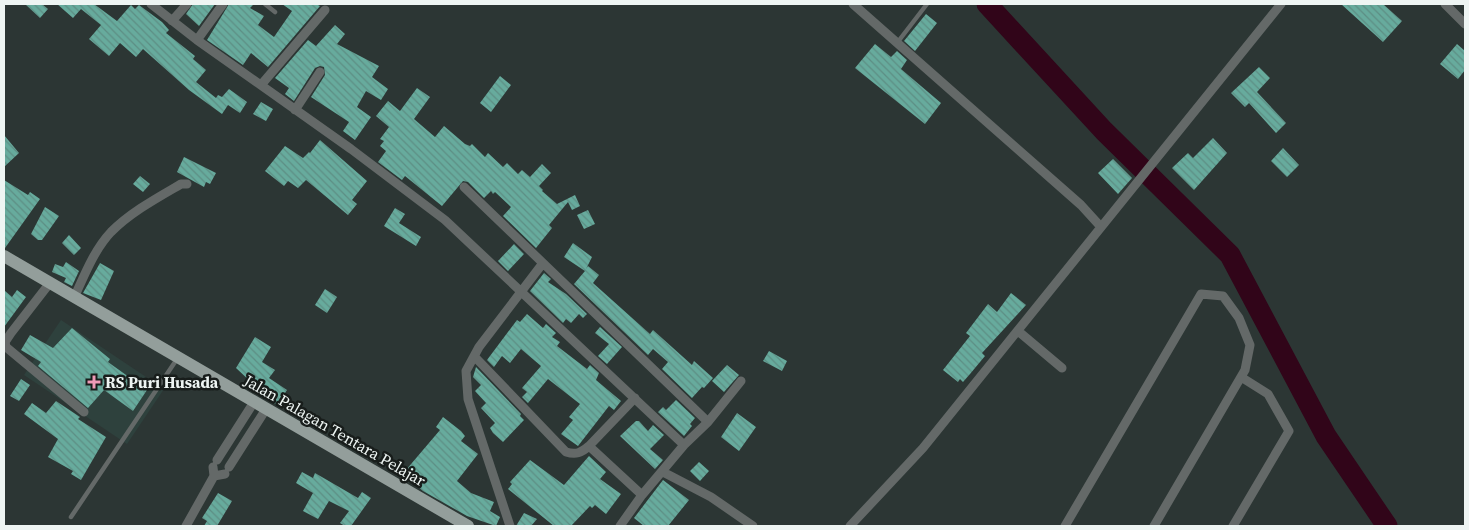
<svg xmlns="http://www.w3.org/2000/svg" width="1469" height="530" font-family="'Source Serif 4',serif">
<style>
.built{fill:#2e413d}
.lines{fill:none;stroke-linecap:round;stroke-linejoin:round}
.river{stroke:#310519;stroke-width:21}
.building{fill:url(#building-back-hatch)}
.lane{stroke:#646968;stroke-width:4.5}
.street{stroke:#646968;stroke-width:9}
.primary{stroke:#939e9b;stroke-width:12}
.poi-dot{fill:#ef9ab7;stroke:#181d1b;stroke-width:2}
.labels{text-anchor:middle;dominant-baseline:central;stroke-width:5;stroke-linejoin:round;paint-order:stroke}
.poi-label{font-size:16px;font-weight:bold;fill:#eef5f3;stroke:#181d1b;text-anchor:start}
.street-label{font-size:16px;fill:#eef5f3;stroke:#181d1b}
</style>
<defs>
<pattern id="building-back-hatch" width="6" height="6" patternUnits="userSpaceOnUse" patternTransform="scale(1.25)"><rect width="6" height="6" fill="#67ab9d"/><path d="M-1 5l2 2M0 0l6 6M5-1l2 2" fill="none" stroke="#5d8e84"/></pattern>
</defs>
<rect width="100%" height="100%" fill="#2c3634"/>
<path class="built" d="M61,320L164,389L127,444L24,375Z"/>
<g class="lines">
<path class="river" d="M987,4L1104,131L1230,255L1326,436L1387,526"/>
</g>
<path class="building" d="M25,4H42L48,9L40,18Z
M57,4H94L117,21L131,5L135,9L139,5L162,22L169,30L166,33L195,56L193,59L206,70L196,82L216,98L218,95L222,97L229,89L247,102L240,113L228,105L222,114L189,90L143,49L136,57L120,43L109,56L89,39L101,25L81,9L73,18Z
M193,4H215L199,26L186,14Z
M229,4H254L250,8L264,16L258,25L274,37L292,11L282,4H316L320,6L268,67L251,53L243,65L207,40Z
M1341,4H1383L1402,21L1383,42Z
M926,14L937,23L915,51L904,41Z
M335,25L345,34L337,44L379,66L372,77L388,89L381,100L366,91L357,107L371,117L355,140L343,131L349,122L311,97L325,75L324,67L320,66L315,68L294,101L285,94L289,88L275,78L308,40L316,46Z
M875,44L891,57L897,51L907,60L901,69L941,103L925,124L855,68Z
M1457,44L1465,51V70L1458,79L1440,64Z
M1259,67L1270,78L1257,92L1286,123L1276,133L1249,103L1245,107L1231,93Z
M500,76L511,85L491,112L480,103Z
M417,88L430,97L414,119L435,137L444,126L465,144L470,146L472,144L485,157L488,153L503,167L507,163L518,174L522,170L530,177L542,164L551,173L539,186L543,190L542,191L557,204L575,195L580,206L572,210L568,202L549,225L552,228L536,248L503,216L511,207L495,192L493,194L491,191L484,198L468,182L463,181L442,206L405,176L402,180L378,162L386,151L380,146L384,141L380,139L389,127L376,116L388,101L400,111Z
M261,102L273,109L266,121L253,114Z
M4,135L19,153L4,167Z
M1213,138L1227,153L1194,190L1172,168L1188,153L1193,158Z
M320,140L367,181L352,200L357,204L348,215L306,180L298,188L288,181L284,186L265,171L285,146L303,158L309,152L310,153Z
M1283,148L1299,165L1287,177L1271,161Z
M184,157L216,173L210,184L206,182L204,187L177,172Z
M1113,159L1132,178L1118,194L1098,173Z
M140,176L150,184L143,192L133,184Z
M4,180L28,195L30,192L40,199L5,248Z
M45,207L59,216L42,240H38L31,234Z
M395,208L405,214L399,223L421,237L416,246L384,226Z
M588,210L595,224L584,229L577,215Z
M69,235L81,248L74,255L62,243Z
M573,243L592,257L586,269L588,266L599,275L593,283L650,334L653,330L692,365L694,361L713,378L704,388L702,387L692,398L662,369L668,362L653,349L648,355L574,284L585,271L564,257Z
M514,244L524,254L508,271L498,261Z
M66,262L79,271L72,286L64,282L66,278L52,272L55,264L63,267Z
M100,263L114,271L101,300L83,293Z
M544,273L551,279L548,282L566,294L587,314L583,318L579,314L571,323L566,319L563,323L530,291Z
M325,289L337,297L327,313L315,305Z
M4,290L12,297L17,290L26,297L4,327Z
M1011,293L1026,305L982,353L985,356L970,374L963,382L960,379L958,382L943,370L970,336L966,333L988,304L997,312Z
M527,314L543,328L546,324L556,333L552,337L560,342L557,346L587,369L590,365L599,373L596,380L621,401L614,410L609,406L578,446L561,434L573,420L569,417L580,404L548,379L528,403L522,397L527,392L522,388L541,366L521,349L510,363L502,356L494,367L487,360L517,320L520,322Z
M600,327L622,347L607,364L598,356L609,344L595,333Z
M72,328L110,359L108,362L147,390L133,411L104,390L88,408L38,366L41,362L21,350L30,335L53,348Z
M255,337L271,347L262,362L275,370L269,378L287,390L277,405L247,388L251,382L236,368Z
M769,351L787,361L782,371L763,361Z
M727,365L739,375L724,392L712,381Z
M476,367L521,414L520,416L524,420L503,442L493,433L490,428L495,423L481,408L486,403L475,391L481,385L473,377Z
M21,379L30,385L19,401L10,396Z
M676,400L695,418L690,424L692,426L684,436L658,412L663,407L666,410Z
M56,401L80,417L78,419L106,437L81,480L71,474L73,471L48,457L58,439L24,414L32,403L46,413Z
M737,413L756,427L739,451L721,437Z
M443,417L461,431L465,436L461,441L478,454L457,481L471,493L494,502L490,511L500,517L496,526L467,516L423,491L411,481L410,483L400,477L440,430L436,427Z
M636,421H639L648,431L653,425L664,435L650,449L663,460L655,469L620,436Z
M589,456L606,472L600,479L621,494L606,514L595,505L592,508L590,506L571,526H554L508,489L512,484L510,482L530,460L564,485Z
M699,462L709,471L700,481L690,471Z
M302,472L313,478L315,473L358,498L362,492L371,498L351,526H345L340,523L349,511L329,501L318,519L303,511L313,493L296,483Z
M663,480L689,500L668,526H644L634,518Z
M218,493L232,501L217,526H204L207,521L202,518Z
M524,513L537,519L531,526H516Z"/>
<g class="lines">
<path class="lane" d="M265,4L275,12
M897,43L927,4
M71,517L177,359"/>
<path class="street" d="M151,4L197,40L351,149L445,220L684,445
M853,4L1081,205L1101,227
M1445,4L1465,24
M172,21L187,4
M197,40L223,4
M261,85L325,10
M295,110L320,72
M464,187L708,422
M49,284L11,333L5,342L6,347L84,412
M74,298C84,276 94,250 111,232C131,212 157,198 181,184H187
M1018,331L1062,368
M474,356L566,452C576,455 581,453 589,446L635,398
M589,446L642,495
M217,460L254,402
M229,467L266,409
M663,472L711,497L753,526
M214,476L225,474
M186,526L214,476L213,467
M510,526L468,399L466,371L479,347L543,263
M620,526L642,495L684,445L708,422L741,381
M850,526L923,448L1281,4
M1065,526L1201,294L1223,296L1239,318L1250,345L1245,370L1154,526
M1233,526L1289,431L1268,394L1241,377"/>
<path class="primary" d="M4,256L468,526"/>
</g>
<path class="poi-dot" d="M91.5 374.5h5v5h5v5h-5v5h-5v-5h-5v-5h5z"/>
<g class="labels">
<g class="poi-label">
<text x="105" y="382">RS Puri Husada</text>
</g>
<g class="street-label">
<text transform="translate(335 430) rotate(30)">Jalan Palagan Tentara Pelajar</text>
</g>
</g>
<rect width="1469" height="530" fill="none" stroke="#eef5f3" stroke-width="10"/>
</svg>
